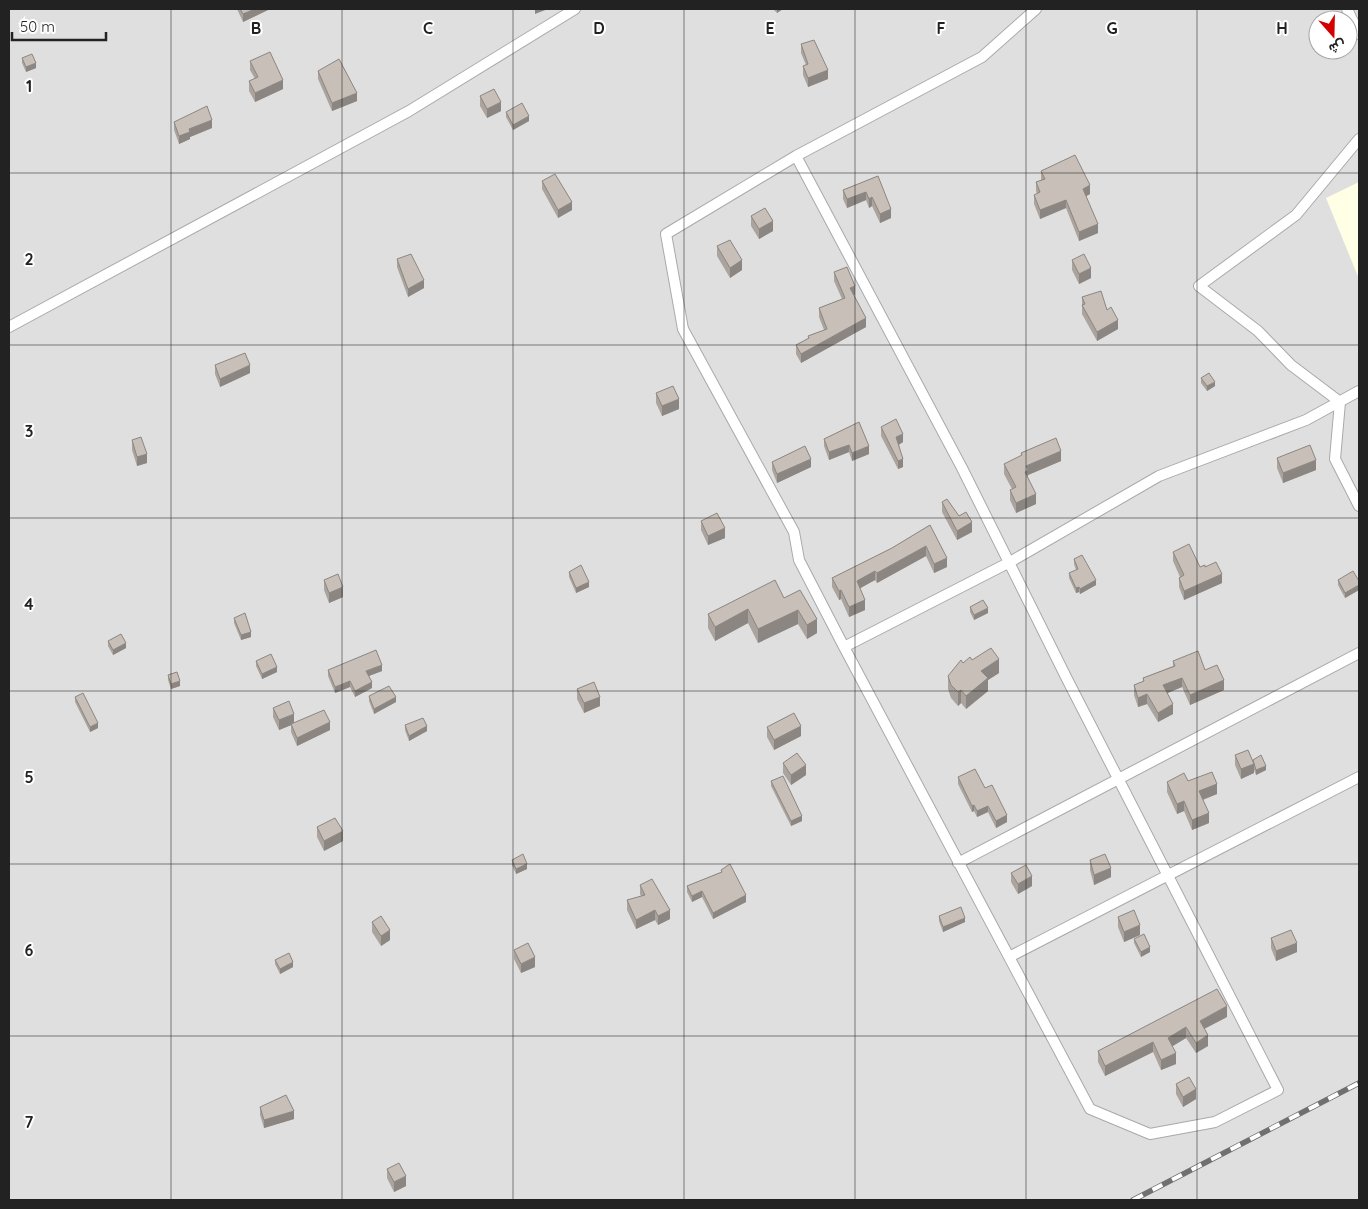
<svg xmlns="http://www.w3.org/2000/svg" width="1368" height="1209" font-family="Quicksand,Vazirmatn,sans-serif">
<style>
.residential{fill:#e0dfdf;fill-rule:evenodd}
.education{fill:#ffffe5}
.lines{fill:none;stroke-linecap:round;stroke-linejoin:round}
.minor-casing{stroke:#a9a9a9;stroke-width:12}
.minor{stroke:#fff;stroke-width:10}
.rail-casing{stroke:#707070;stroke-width:5.5}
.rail{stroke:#fff;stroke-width:4;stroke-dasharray:11;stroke-linecap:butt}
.wall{fill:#aba49e}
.shaded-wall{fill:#8b8681}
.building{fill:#c7bfb8;stroke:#8b8681}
.grid{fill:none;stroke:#222;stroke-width:1;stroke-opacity:0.55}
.grid-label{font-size:16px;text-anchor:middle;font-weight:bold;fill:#222;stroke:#fff;stroke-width:4;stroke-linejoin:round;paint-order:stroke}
</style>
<rect width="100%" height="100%" fill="#f2efe9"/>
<path class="residential" d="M9,9H1359V1200H9ZM1318,20H1348V50H1318Z"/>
<path class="education" d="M1359,182V279L1326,198Z"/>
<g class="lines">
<g class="minor-casing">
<path id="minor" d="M1036,9L982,57L796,156L962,468L1067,679L1278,1090L1215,1122L1150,1134L1090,1109L844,647L1010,562L1159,476L1306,420L1359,391
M1347,9L1359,34
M1359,139L1296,215L1199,286L1258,331L1291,365L1340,402L1335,459L1359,506
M796,156L666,234L683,329L794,532L799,560L844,647
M9,327L409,111L575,9
M958,863L1359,653
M1009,957L1359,777"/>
</g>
<use href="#minor" class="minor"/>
<g class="rail-casing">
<path id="rail" d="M1133,1200L1359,1083"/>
</g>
<use href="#rail" class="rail"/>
</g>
<path class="wall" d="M237,9H270L243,22Z
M773,9H783L777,13Z
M801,44L828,79L808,87L803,75V66L806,65L801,53Z
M22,58L36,68L26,72L22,63Z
M250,61L283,89L255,102L249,91V81L255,79L250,70Z
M318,71L357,101L332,111L318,79Z
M480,96L501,111L487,118L480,106Z
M506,112L529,121L513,130L506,117Z
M174,122L212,128L190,137V139L179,144L174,130Z
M1041,171L1090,194L1086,196L1098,233L1079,241L1066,208L1040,219L1034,204V195L1037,194L1036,191V182L1041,180Z
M878,176L891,218L880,223L872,206L869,208L866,200L847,208L843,199V190Z
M542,181L572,210L558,218L542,189Z
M751,216L773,231L759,239L751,226Z
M717,246L742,270L730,278L717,256Z
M397,259L424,288L408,297L397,267Z
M1072,260L1091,278L1079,284L1072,270Z
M834,272L855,295H854L866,327L801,363L796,354V345L808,339V336L824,330L819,317V308L842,299L834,281Z
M1082,297L1118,329L1097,341L1082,314Z
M215,365L250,373L220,387L215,374Z
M1201,378L1215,386L1207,391L1201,383Z
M656,393L679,409L662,416L656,403Z
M859,422L869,454L852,461L849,452L829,460L824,446V439Z
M881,427L903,442L899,445L903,467L898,469L881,436Z
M132,440L147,463L137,466L132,450Z
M1021,453L1061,461L1028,475V478L1036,504L1016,513L1010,500V490L1012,489L1004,474V464L1021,456Z
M1277,458L1316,470L1283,483L1277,468Z
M772,462L811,467L777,483L772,470Z
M942,502L959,516L972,532L957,540L942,512Z
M701,521L725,538L708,545L701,530Z
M930,525L947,567L934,573L926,556L877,583L875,580L860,588L865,610L849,617L841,599L839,600L832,587V578L892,548Z
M1173,552L1200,567H1205L1222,583L1184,600L1179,587V578L1180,577L1173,561Z
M1074,559L1096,585L1080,594L1079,592L1076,593L1069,578V573L1076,570L1074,564Z
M569,572L589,587L576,593L569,577Z
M324,580L343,597L329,603L324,590Z
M1338,580L1359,581V590L1345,598L1338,585Z
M800,590L817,633L807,639L798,624L758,643L748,623L715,641L708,628V614L784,598Z
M970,607L988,613L974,620L970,612Z
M234,618L251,637L241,640L234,623Z
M108,641L126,648L113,655L108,646Z
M972,660L999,673L988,680V691L966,709L961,703L958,706L951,698L948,689V676L963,663Z
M256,661L277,672L262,679L256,666Z
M1173,661L1205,670L1224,690L1190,705L1182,687L1167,693L1173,714L1158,722L1147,704L1138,707L1134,695V685L1143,682V678L1173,666Z
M328,670L382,671L369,676L372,688L355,697L350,687L335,693L328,676Z
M168,675L180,686L171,689L168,680Z
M577,689L600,706L584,713L577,699Z
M369,696L396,702L374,714L369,701Z
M75,697L98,728L90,732L75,702Z
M273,708L294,723L330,730L297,746L291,732V725L279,730L273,717Z
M405,725L427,731L409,741L405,730Z
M767,727L801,736L774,750L767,737Z
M1235,755L1253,760L1266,770L1256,775L1254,770V773L1241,779L1235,765Z
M783,763L806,775L791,785L783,773Z
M958,777L985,788L1007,822L996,828L988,812L977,817L974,811L972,812L958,784Z
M771,781L802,821L791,826L771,786Z
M1188,781L1217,794L1203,800L1209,823L1192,830L1184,811L1177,814L1167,792V782Z
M317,827L343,841L324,851L317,837Z
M512,860L527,869L516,874L512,865Z
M1090,860L1111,877L1094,885L1090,870Z
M721,870L746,902L713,919L702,897L692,902L687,892V886L721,872Z
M1011,873L1032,886L1018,894L1011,882Z
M640,885L670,919L658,925L655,920L636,929L627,910V900L641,896L640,894Z
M939,916L965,922L943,932L939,921Z
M1118,917L1140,935L1124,942L1118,927Z
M372,922L390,940L381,946L372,932Z
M1271,938L1297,952L1276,961L1271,948Z
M1134,939L1150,952L1141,957L1134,943Z
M514,950L535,967L521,973L514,959Z
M275,960L293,967L280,974L275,964Z
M1227,1017L1204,1029L1208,1046L1196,1053L1186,1038L1172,1046L1176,1064L1161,1070L1153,1052L1105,1076L1098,1062V1051Z
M1176,1084L1196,1099L1183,1107L1176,1094Z
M260,1107L294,1119L264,1128L260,1115Z
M387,1169L406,1186L394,1192L387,1178Z"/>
<path class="shaded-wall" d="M255,9H270L243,22V14Z
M535,9H548L535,14Z
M777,9H783L777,13Z
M36,63V68L26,72V67Z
M828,70V79L808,87V78Z
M283,80V89L255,102V93Z
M357,93V101L332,111V103Z
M501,102V111L487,118V109Z
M529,116V121L513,130V125Z
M212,120V128L190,137V139L179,144V136L189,129Z
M1090,185V194L1083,198V189Z
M866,192V200L847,208V199Z
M872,197V206L869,208V199Z
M1066,200V208L1040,219V210Z
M572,202V210L558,218V210Z
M891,209V218L880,223V214Z
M773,221V231L759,239V229Z
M1098,224V233L1079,241V232Z
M742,260V270L730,278V268Z
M1091,268V278L1079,284V274Z
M424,280V288L408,297V289Z
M855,286V295L850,297V288Z
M866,318V327L801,363V354Z
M1118,320V329L1097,341V332Z
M250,365V373L220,387V379Z
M1215,382V386L1207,391V386Z
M679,399V409L662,416V406Z
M903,434V442L896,446V437Z
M849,445V452L829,460V452Z
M869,446V454L852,461V453Z
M1061,451V461L1028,475V480L1025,481L1026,466Z
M147,454V463L137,466V457Z
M811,459V467L777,483V474Z
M903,459V467L898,469V461Z
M1316,460V470L1283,483V473Z
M1036,494V504L1016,513V503Z
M972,522V532L957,540V531Z
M725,528V538L708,545V536Z
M926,546V556L877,583V573Z
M947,558V567L934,573V564Z
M875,571V580L857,590V581Z
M1222,574V583L1184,600V591Z
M1096,580V585L1080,594V589Z
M589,582V587L576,593V588Z
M1359,585V590L1345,598V593Z
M343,587V597L329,603V593Z
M1079,587V592L1076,593V588Z
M841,590V599L839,600V591Z
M865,600V610L849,617V607Z
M988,608V613L974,620V615Z
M748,609V623L715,641V627Z
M798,610V624L758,643V629Z
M817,619V633L807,639V625Z
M251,632V637L241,640V635Z
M126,643V648L113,655V650Z
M999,659V673L988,680V691L966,709V696L981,671Z
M382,665V671L366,677V671Z
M277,667V672L262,679V674Z
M1182,678V687L1163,695V685Z
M1224,680V690L1190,705V695Z
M180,681V686L171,689V684Z
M350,681V687L335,693V687Z
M372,682V688L355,697V691Z
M961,690V703L958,706V692Z
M1147,694V704L1138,707V698Z
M396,697V702L374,714V709Z
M600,697V706L584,713V703Z
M1173,704V714L1158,722V713Z
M294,714V724L279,730V720Z
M330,722V730L297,746V738Z
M98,723V728L90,732V727Z
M427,726V731L409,741V736Z
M801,726V736L774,750V740Z
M1254,764V773L1241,779V769Z
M806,765V775L791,785V775Z
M1266,766V770L1256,775V770Z
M1217,784V794L1199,801V791Z
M1184,801V811L1177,814V804Z
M974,805V811L972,812V806Z
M988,806V812L977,817V811Z
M1209,813V823L1192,830V820Z
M1007,815V822L996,828V821Z
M802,816V821L791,826V821Z
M343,831V841L324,851V841Z
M527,864V869L516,874V869Z
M1111,868V877L1094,885V875Z
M1032,876V886L1018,894V884Z
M702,891V897L692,902V896Z
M746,895V902L713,919V913Z
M655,910V920L636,929V920Z
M670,910V919L658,925V916Z
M965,918V922L943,932V927Z
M1140,925V935L1124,942V932Z
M390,930V940L381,946V936Z
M1297,943V952L1276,961V951Z
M1150,947V952L1141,957V952Z
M535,957V967L521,973V964Z
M293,962V967L280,974V969Z
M1227,1006V1017L1200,1031V1021Z
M1186,1027V1038L1168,1049V1038Z
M1208,1035V1046L1196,1053V1043Z
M1153,1042V1052L1105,1076V1066Z
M1176,1053V1064L1161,1070V1060Z
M1196,1089V1099L1183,1107V1097Z
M294,1111V1119L264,1128V1120Z
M406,1176V1186L394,1192V1182Z"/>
<path class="building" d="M240,9H255L243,14Z
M814,40L828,70L808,78L803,66L808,64L801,44Z
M270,52L283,80L255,93L249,81L258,77L250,61Z
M32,54L36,63L26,67L22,58Z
M339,59L357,93L332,103L318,71Z
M494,89L501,102L487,109L480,96Z
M522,103L529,116L513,125L506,112Z
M207,106L212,120L189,129L190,132L179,136L174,122Z
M1075,155L1090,185L1083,189L1098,224L1079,232L1066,200L1040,210L1034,195L1040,192L1036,182L1045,179L1041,171Z
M555,174L572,202L558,210L542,181Z
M878,176L891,209L880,214L872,197L869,199L866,192L847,199L843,190Z
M765,208L773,221L759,229L751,216Z
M730,240L742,260L730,268L717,246Z
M411,254L424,280L408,289L397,259Z
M1084,254L1091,268L1079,274L1072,260Z
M847,267L855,286L850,288L866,318L801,354L796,345L809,338L808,336L827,329L819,308L845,298L834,272Z
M1101,291L1107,310L1111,307L1118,320L1097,332L1082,305L1085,304L1082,297Z
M245,353L250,365L220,379L215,365Z
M1209,373L1215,382L1207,386L1201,378Z
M673,386L679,399L662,406L656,393Z
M896,419L903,434L896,437L903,459L898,461L881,427Z
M859,422L869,446L852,453L849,445L829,452L824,439Z
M141,437L147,454L137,457L132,440Z
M1056,438L1061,451L1026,466L1028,470L1025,472L1036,494L1016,503L1010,490L1016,487L1004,464L1022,455L1021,453Z
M1310,445L1316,460L1283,473L1277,458Z
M805,446L811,459L777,474L772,462Z
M947,499L959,516L966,512L972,522L957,531L942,502Z
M717,513L725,528L708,536L701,521Z
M930,525L947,558L934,564L926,546L877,573L875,571L857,581L865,600L849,607L841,590L839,591L832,578L892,548Z
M1189,544L1200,567L1205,565V567L1216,562L1222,574L1184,591L1179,578L1184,575L1173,552Z
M1082,555L1096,580L1080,589L1079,587L1076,588L1069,573L1078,569L1074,559Z
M581,565L589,582L576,588L569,572Z
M1353,571L1359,581V585L1345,593L1338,580Z
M338,574L343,587L329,593L324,580Z
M775,580L784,598L800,590L817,619L807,625L798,610L758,629L748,609L715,627L708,614Z
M983,600L988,608L974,615L970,607Z
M245,613L251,632L241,635L234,618Z
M121,634L126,643L113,650L108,641Z
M991,648L999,659L981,671L988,678L966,696L961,690L958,692L951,685L948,676L961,660L963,663L970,657L972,660Z
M376,650L382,665L366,671L372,682L355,691L350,681L335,687L328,670Z
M1198,651L1205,670L1217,665L1224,680L1190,695L1182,678L1163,685L1173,704L1158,713L1147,694L1138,698L1134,685L1144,681L1143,678L1175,666L1173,661Z
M271,654L277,667L262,674L256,661Z
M177,672L180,681L171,684L168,675Z
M594,682L600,697L584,703L577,689Z
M389,686L396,697L374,709L369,696Z
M83,693L98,723L90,727L75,697Z
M289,701L294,714L279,720L273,708Z
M324,710L330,722L297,738L291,724Z
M794,713L801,726L774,740L767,727Z
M423,718L427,726L409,736L405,725Z
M1248,750L1254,764L1241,769L1235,755Z
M797,753L806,765L791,775L783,763Z
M1261,755L1266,766L1256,770L1253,760Z
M975,769L985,788L992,785L1007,815L996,821L988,806L977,811L974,805L972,806L958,777Z
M1212,772L1217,784L1199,791L1209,813L1192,820L1184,801L1177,804L1167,782L1184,773L1188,781Z
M783,776L802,816L791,821L771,781Z
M335,818L343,831L324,841L317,827Z
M523,854L527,864L516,869L512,860Z
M1105,854L1111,868L1094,875L1090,860Z
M730,864L746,895L713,913L702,891L692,896L687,886L722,872L721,870Z
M1026,865L1032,876L1018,884L1011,873Z
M652,879L670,910L658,916L655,910L636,920L627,900L645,895L640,885Z
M961,907L965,918L943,927L939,916Z
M1134,910L1140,925L1124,932L1118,917Z
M381,916L390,930L381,936L372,922Z
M1291,930L1297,943L1276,951L1271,938Z
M1144,934L1150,947L1141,952L1134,939Z
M528,943L535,957L521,964L514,950Z
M289,953L293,962L280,969L275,960Z
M1217,989L1227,1006L1200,1021L1208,1035L1196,1043L1186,1027L1168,1038L1176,1053L1161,1060L1153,1042L1105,1066L1098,1051Z
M1189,1077L1196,1089L1183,1097L1176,1084Z
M286,1095L294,1111L264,1120L260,1107Z
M399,1163L406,1176L394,1182L387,1169Z"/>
<path class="grid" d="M171,9V1200M342,9V1200M513,9V1200M684,9V1200M855,9V1200M1026,9V1200M1197,9V1200M9,173H1359M9,345H1359M9,518H1359M9,691H1359M9,864H1359M9,1036H1359"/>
<g class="grid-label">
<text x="256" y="34">B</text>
<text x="428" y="34">C</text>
<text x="599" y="34">D</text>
<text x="770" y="34">E</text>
<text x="941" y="34">F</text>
<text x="1112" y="34">G</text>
<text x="1282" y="34">H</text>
<text x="29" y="92">1</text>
<text x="29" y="265">2</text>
<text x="29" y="437">3</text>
<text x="29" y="610">4</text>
<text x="29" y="783">5</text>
<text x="29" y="956">6</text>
<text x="29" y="1128">7</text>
</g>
<rect width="1368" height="1209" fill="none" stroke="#222222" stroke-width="20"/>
<g transform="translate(1333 35) rotate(160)"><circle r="24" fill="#ffffff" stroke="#a7a7a7"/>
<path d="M0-4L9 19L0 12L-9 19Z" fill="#d40000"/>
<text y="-8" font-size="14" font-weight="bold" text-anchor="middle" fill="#222222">ش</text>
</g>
<path d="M12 32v8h94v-8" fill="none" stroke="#222222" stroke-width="2.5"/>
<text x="20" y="32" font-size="15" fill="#222222" stroke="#ffffff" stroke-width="4" paint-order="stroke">50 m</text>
</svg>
